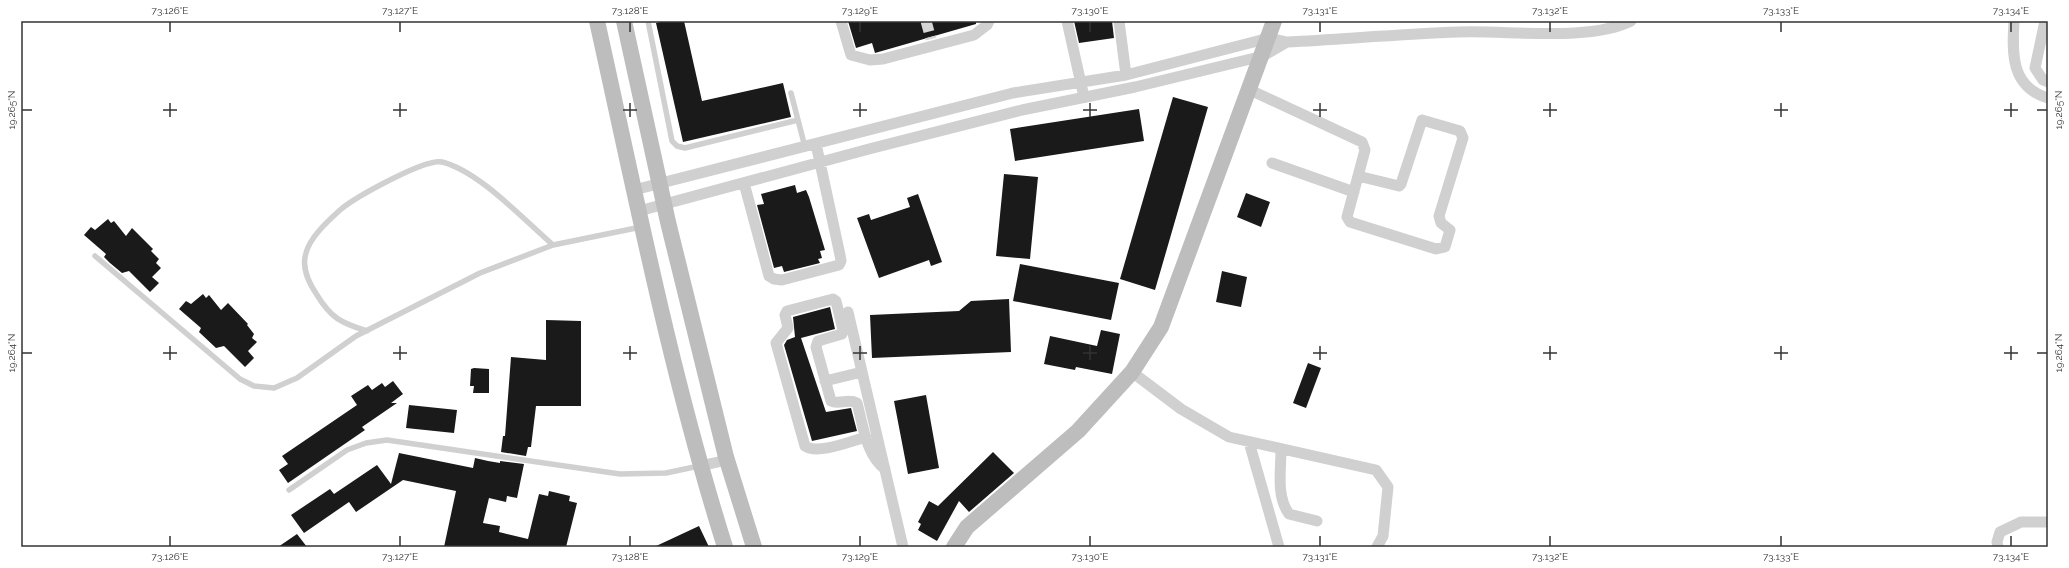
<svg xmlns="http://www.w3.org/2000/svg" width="2069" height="568" font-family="Raleway,sans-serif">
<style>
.building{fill:#1a1a1a}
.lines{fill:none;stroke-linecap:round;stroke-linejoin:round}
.street-tunnel{stroke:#d6d6d6;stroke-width:11;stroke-dasharray:11 5.5;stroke-linecap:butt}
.lane{stroke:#d0d0d0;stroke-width:5.5}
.street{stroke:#d0d0d0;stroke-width:11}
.secondary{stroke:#bdbdbd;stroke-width:16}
.ticks{fill:none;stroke:#333;stroke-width:1.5}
.neatline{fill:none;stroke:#333;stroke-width:1.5}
.ticks-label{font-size:10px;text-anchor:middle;fill:#333}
</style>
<rect width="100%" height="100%" fill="#fff"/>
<path class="building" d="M663,21H684L702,101L783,83L791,117L683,142L656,23Z
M848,21H976V24L875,53L872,43L856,48Z
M1074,21H1112L1114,38L1079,43Z
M1173,97L1208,107L1155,290L1120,279Z
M1139,109L1144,141L1015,161L1010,129Z
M1004,174L1038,177L1030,259L996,256Z
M795,185L797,193L806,190L809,197L825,250L820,251L822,258L818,259L820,263L784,272L782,266L774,268L757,205L764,204L761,194Z
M1246,193L1270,202L1261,227L1237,217Z
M918,194L942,262L931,266L929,260L879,278L857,218L869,214L871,220L910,207L907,198Z
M108,219L111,223L114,221L126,236L132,228L153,249L151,251L159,259L156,263L161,268L152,277L159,283L150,292L129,271L122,273L110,263L104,257L106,254L84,235L91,227L95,230Z
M1020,264L1119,283L1111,320L1013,301Z
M1222,271L1247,277L1241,307L1216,302Z
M203,294L206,298L209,295L221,310L228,303L248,324L247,325L254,334L252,338L257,342L248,351L254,358L245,367L224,346L216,348L199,332L201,328L179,309L186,301L191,304Z
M1009,299L1011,352L872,358L870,315L959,311L971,301Z
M830,307L835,329L801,338L826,412L851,408L857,431L812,441L784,345L787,340L795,337L793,317Z
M546,320L581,321V406H536L531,447H528L526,456L501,452L503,436H505L511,357L546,360Z
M1101,330L1120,334L1112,374L1076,367L1075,370L1044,364L1050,336L1097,346Z
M1308,363L1321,368L1306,408L1293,403Z
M474,368L489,369V393H473L474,386H470L471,369Z
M393,381L403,394L391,403H397L362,427L365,430L288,483L279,470L288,464L282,456L357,405L351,396L368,385L372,390L382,383L385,387Z
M926,395L939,468L908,474L894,401Z
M409,405L457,410L454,433L406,428Z
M993,452L1014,473L969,512L959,501L937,541L918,530L921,524L918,522L929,501L938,506Z
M399,453L473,468L475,458L488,461L500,463V461L524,464L517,498L507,496L506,502L489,498L483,523L500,526L499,532L528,539L539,494L548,496L549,491L570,496L569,501L577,503L566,547H444L456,491L403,480L356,512L349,502L304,533L291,515L330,489L334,494L377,465L391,484Z
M699,526L709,547H654Z
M297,534L307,547H278Z"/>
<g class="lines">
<path class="street-tunnel" d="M926,21L931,39"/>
<path class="lane" d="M648,21L672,141L677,146L685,148L798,120
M791,93L805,147
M95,256L240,379L254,386L274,388L297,378L356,336L480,273L553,245L641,227
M367,331C341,323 331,318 317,295C309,283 301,268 306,253C310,237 328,221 340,210C354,198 425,158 442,162C479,171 524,220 553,245
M289,490L347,450L366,443L387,440L620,474L666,473L699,466"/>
<path class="street" d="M841,21L851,55L870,60L883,59L974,35L987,25L989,21
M1067,21L1084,97
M1119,21L1126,75
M2014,21C2012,54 2011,87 2048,98
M2045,21L2035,68L2043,80L2048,82
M1250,90L1362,142L1365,150L1347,217L1350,222L1436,249L1445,247L1450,230L1441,223L1439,216L1463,138L1460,131L1422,120L1401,184L1399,186L1358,176
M1272,163L1354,192
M744,183L769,276L774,279L782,280L839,265L841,261L840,255L816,144
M634,190L1013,93L1126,75L1269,38L1287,42C1345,39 1402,34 1459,32C1508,30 1588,42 1631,21
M639,211L869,149L1022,110L1135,87L1263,56L1287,42
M848,312L903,547
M1132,372L1181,409L1229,437L1376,470L1388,487L1383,536L1377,547
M825,381L862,372
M866,437C851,441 818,455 805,446L776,343L788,328L785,315L787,311L833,299L836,301L843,330L842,334L818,341L816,347L831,401C839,405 848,398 857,403C863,425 866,455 885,469
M1249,442L1279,547
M1281,449C1281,471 1276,496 1289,514L1317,521
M700,466L727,460
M1998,547L1997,542L2000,532L2021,522H2048"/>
<path class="secondary" d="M597,21C636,197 671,375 725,547
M624,21L668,222L726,457L754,547
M954,547L967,527L1078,431L1132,372L1161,327L1274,21"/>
</g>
<path class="ticks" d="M170,22V32M400,22V32M630,22V32M860,22V32M1090,22V32M1320,22V32M1550,22V32M1781,22V32M2011,22V32M170,103V117M400,103V117M630,103V117M860,103V117M1090,103V117M1320,103V117M1550,103V117M1781,103V117M2011,103V117M22,110H32M163,110H177M393,110H407M623,110H637M853,110H867M1083,110H1097M1313,110H1327M1543,110H1557M1774,110H1788M2004,110H2018M2037,110H2047M170,346V360M400,346V360M630,346V360M860,346V360M1090,346V360M1320,346V360M1550,346V360M1781,346V360M2011,346V360M22,353H32M163,353H177M393,353H407M623,353H637M853,353H867M1083,353H1097M1313,353H1327M1543,353H1557M1774,353H1788M2004,353H2018M2037,353H2047M170,536V546M400,536V546M630,536V546M860,536V546M1090,536V546M1320,536V546M1550,536V546M1781,536V546M2011,536V546"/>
<rect width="2069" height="568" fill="none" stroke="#ffffff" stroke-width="44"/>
<rect x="22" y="22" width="2025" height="524" class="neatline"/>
<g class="ticks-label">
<text x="170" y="14">73.126°E</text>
<text x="400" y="14">73.127°E</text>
<text x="630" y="14">73.128°E</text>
<text x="860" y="14">73.129°E</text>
<text x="1090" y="14">73.130°E</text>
<text x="1320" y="14">73.131°E</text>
<text x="1550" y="14">73.132°E</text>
<text x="1781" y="14">73.133°E</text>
<text x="2011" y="14">73.134°E</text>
<text transform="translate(11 110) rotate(-90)" y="4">19.265°N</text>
<text transform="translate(2058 110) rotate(-90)" y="4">19.265°N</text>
<text transform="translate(11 353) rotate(-90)" y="4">19.264°N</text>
<text transform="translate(2058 353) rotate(-90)" y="4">19.264°N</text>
<text x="170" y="560">73.126°E</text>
<text x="400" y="560">73.127°E</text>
<text x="630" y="560">73.128°E</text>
<text x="860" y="560">73.129°E</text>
<text x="1090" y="560">73.130°E</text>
<text x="1320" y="560">73.131°E</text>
<text x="1550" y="560">73.132°E</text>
<text x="1781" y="560">73.133°E</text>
<text x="2011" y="560">73.134°E</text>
</g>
</svg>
